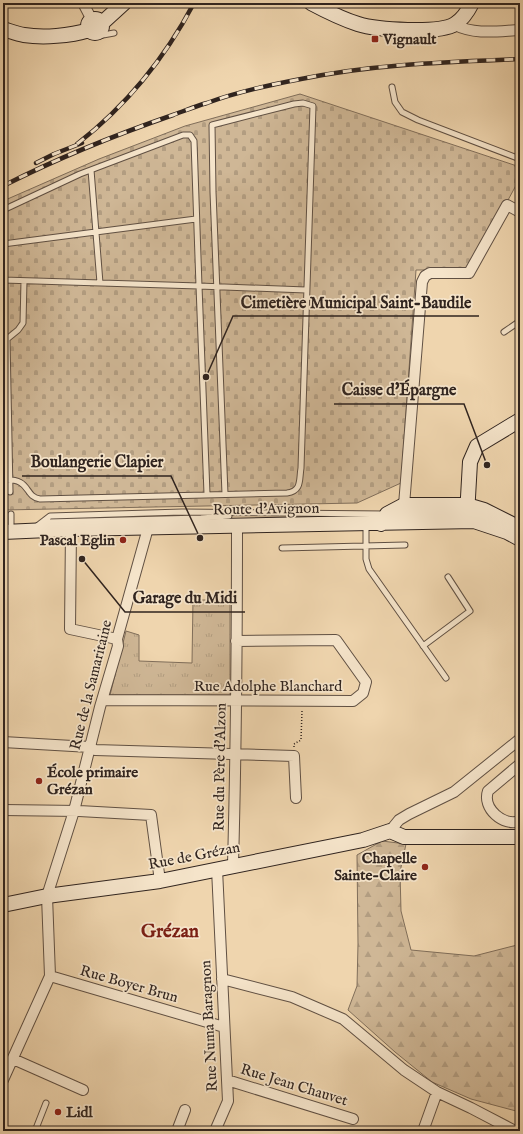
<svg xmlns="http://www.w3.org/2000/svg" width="523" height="1134" font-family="'IM FELL English',serif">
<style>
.forest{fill:url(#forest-firs);stroke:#806e5a}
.cemetery{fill:url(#cemetery-stones);stroke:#806e5a}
.park{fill:url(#park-tufts);stroke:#806e5a}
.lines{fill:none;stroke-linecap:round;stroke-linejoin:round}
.lane-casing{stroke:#605043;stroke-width:7}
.street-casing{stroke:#605043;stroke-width:12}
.secondary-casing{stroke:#30241f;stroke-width:16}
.path{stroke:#30241f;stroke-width:1.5;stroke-dasharray:1 2;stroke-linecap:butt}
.lane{stroke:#f5e4ca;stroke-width:5}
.street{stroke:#f5e4ca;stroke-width:10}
.secondary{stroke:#f5e4ca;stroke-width:14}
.rail-casing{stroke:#30241f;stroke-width:4.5}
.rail{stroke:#f5e4ca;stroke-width:3;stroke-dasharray:9;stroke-linecap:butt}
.poi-dot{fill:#8f2418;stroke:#f5e4ca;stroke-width:1.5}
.labels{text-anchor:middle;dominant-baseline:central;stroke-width:3.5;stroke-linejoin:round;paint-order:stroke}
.poi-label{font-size:15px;font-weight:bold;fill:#30241f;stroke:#f5e4ca;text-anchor:start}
.street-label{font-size:15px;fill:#30241f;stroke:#f5e4ca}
.district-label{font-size:19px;font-weight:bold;fill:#7a1f14;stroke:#f5e4ca}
.leader{fill:none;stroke:#30241f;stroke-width:1.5}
.callout-dot{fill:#30241f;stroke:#f5e4ca;stroke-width:1.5}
.callout-label{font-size:16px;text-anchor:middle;font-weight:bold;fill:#30241f;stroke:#f5e4ca;stroke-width:3.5;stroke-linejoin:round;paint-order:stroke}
</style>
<defs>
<pattern id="forest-firs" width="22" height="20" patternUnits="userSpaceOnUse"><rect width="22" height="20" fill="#cfb796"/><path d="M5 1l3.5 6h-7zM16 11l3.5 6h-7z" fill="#b29d81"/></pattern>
<pattern id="cemetery-stones" width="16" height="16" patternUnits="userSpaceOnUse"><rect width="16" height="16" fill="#cfb796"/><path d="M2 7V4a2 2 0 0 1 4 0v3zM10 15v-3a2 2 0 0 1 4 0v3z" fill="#b29d81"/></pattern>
<pattern id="park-tufts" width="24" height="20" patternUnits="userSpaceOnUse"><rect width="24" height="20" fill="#cfb796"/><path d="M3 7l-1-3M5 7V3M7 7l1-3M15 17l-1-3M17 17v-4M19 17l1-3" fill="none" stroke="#b29d81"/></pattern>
</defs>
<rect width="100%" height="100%" fill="#efd5ae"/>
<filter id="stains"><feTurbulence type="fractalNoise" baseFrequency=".005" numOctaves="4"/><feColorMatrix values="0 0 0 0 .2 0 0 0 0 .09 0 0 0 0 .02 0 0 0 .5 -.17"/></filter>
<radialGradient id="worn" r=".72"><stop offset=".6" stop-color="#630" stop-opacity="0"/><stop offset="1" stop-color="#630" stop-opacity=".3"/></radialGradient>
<path class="forest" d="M382,841L406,844L400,872L401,911L411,950L474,956L517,945L520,1011V1110L516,1111L471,1099L432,1082L395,1052L348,1010L357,986L358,944L357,855Z"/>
<path class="cemetery" d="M300,94L520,167V178L470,270H416L401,483L357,503L3,510V201L99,159L185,126Z"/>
<path class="park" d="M193,600H230V695H110L126,631L139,635V661L192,663Z"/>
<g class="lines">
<g class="lane-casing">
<path id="lane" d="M100,31L103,35L114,33
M392,87L395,102L402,112L418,120L520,159
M91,170L100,283
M3,210L80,174L183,135H190L194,141L199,286L3,280
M3,232V280
M3,244L196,219
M504,332L520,321
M3,480C32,478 23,496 40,499L287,493C302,491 299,480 301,468L313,106L303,103L294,104L212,125L213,192L225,494
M10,492L7,339L18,330L23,323L24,281
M207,494L199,286L306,290
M11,514V531
M397,514L467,513
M366,524V559L369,569L446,678
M37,526L50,516L182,512L385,514
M42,526L48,522L201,518L229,516
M282,548L405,545
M423,646L470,611L448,577
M35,1131L46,1103"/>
</g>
<g class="street-casing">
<path id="street" d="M83,3L92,20
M455,25C475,35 498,31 520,30
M404,505L422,282L425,276L430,273H469L507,205L520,212
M71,529L70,629L117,639
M103,700L353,701L363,693L366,682L336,640L236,641
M3,742L90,747L95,750L294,756L296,798
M520,764L488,791C482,808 503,827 520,821
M3,810L79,811L151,815L160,881
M390,831L399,820L409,814L454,792L520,739
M233,865C236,752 237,639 237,526
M50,976L224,1027
M222,979L292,997L343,1019L404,1070L437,1092L471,1108L515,1131
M13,1059L83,1090
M3,1080L50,976L47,896L74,811L100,707L118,646L117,639L148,528
M227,1080L353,1119
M177,1131L185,1110
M215,1131L228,1101L217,869
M423,1131L437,1092"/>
</g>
<g class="secondary-casing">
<path id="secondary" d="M311,3C326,11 342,19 358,24C377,30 439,34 455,24C463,19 468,11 472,3
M88 26a7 7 0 1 1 14 0a7 7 0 1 1-14 0Z
M101,24L124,3
M3,29C10,31 17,34 24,35C43,38 70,36 89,30
M467,515L470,462L477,446L520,420
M381,524L387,514L404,505H467L484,510L520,528
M3,532L71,529L474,521L507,532L520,539
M3,905L47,896L160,881L363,840L390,831L404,837H520"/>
</g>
<path class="path" d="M294,747V744L301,740L302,711"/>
<use href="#lane" class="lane"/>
<use href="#street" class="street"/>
<use href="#secondary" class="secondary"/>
<g class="rail-casing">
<path id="rail" d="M77,144C126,106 165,58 194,3
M36,163L54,154L82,143
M3,186C58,158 115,135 173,115C184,111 196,106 207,103C237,92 269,85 301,79C373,64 447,62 520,59"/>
</g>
<use href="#rail" class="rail"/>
</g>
<g class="poi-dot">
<rect x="371" y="35" width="8" height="8" rx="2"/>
<circle cx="123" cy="540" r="4"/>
<circle cx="39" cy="781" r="4"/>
<circle cx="425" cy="867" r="4"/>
<circle cx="58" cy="1112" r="4"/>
</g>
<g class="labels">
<g class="poi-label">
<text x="383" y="39">Vignault</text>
<text x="115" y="540" text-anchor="end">Pascal Eglin</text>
<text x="47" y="772">École primaire<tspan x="47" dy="17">Grézan</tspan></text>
<text x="417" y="858" text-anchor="end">Chapelle<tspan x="417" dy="17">Sainte-Claire</tspan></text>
<text x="66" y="1112">Lidl</text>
</g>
<g class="street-label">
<text transform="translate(266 509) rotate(-1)">Route d'Avignon</text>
<text transform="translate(91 685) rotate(-76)">Rue de la Samaritaine</text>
<text x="268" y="686">Rue Adolphe Blanchard</text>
<text transform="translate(220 767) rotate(-89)">Rue du Père d'Alzon</text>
<text transform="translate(194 856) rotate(-11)">Rue de Grézan</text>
<text transform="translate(129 984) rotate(16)">Rue Boyer Brun</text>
<text transform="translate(209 1026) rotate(-93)">Rue Numa Baragnon</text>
<text transform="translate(294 1085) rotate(17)">Rue Jean Chauvet</text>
</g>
<g class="district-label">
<text x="170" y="932">Grézan</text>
</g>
</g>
<path class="leader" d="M206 377L233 316H479M487 465L464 404H334M200 538L171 476H22M82 559L125 612H245"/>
<g class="callout-dot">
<circle cx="206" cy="377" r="4"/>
<circle cx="487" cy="465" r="4"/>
<circle cx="200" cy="538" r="4"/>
<circle cx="82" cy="559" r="4"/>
</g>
<g class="callout-label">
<text x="356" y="308">Cimetière Municipal Saint-Baudile</text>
<text x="399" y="395">Caisse d'Épargne</text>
<text x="97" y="467">Boulangerie Clapier</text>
<text x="185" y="603">Garage du Midi</text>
</g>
<rect width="523" height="1134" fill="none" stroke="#efd5ae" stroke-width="16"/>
<rect x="4" y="4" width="515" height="1126" fill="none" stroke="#30241f" stroke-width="2"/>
<rect x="8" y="8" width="507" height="1118" fill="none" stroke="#30241f"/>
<rect width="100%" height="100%" filter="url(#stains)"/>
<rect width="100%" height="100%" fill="url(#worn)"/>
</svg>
